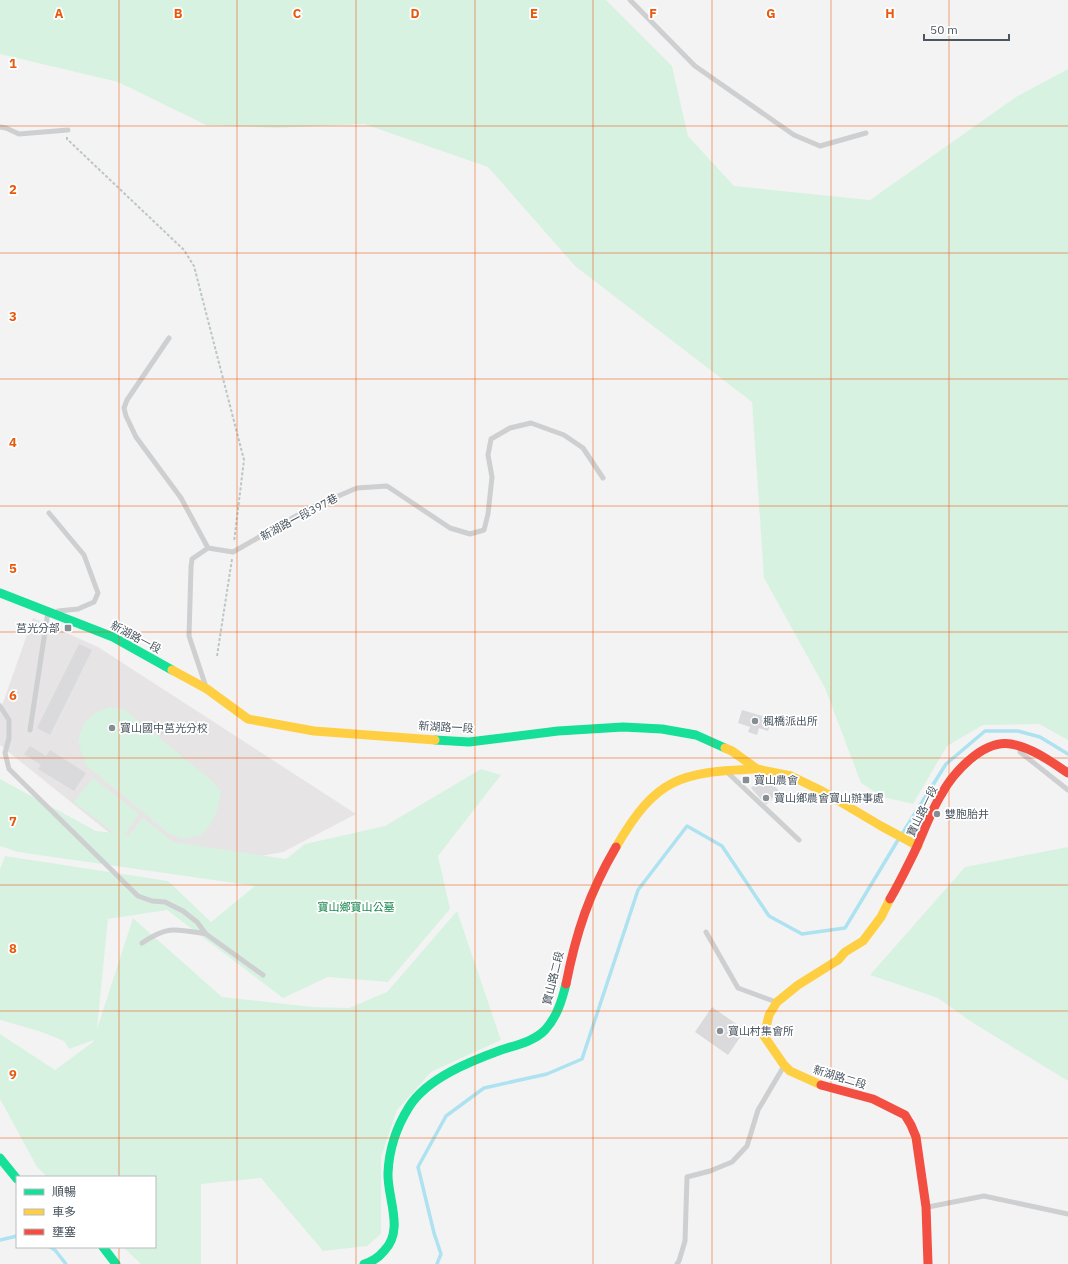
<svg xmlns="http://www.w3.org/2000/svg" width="1068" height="1264" font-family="'IBM Plex Sans','Noto Sans TC',sans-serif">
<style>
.education{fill:#e6e4e5}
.green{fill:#d8f2e2}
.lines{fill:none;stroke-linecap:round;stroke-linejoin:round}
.stream{stroke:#ade2f0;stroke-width:3.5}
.building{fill:#dadadc}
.path{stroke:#bbc7c3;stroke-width:2;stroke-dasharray:3 2;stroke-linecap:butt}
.lane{stroke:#cdcfd1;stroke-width:5}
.fast{stroke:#16e098;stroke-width:9}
.slow{stroke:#ffcf43;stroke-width:9}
.jam{stroke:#f24e42;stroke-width:9}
.grid{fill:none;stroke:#e8590c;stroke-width:1;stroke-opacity:0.55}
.poi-dot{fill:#868d93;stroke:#fff;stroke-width:1.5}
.labels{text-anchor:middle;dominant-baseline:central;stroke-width:3.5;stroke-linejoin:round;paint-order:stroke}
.street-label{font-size:11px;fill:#4a5660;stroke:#fff}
.poi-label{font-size:11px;fill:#4a5660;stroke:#fff;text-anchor:start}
.park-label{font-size:11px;fill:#17854d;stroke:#fff}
.grid-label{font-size:13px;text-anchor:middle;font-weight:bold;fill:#e8590c;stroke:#fff;stroke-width:3.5;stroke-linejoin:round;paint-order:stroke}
</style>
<rect width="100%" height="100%" fill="#f4f3f3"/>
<path class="education" d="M33,618L98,647L356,814L283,852L202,866L158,872L0,745V711Z"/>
<path class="green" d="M0,0H606L672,66L688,136L734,186L870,200L1016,97L1068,69V740L1039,724L983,725L947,746L913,804L883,797L861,783L825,688L764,578L752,402L575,266L488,167L364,124L277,128L206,125L118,82L0,54Z
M109,707L125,710L211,780L221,791C218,811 215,819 202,835L184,839L168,833L86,765L78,742L83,725L94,713Z
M481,769L501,775L438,856L450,909L388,982L328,977L283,998L167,910L108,919L97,1029L133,918L222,997L313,1007L349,1008L387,992L457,911L501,1040L431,1072L397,1110L381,1157V1234L367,1246L323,1251L261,1178L201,1184V1264H141L123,1247H155V1177H47L37,1167L0,1099V1034L55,1070L93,1042L94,1040L69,1049L64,1041L39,1031L0,1020V869L5,856L168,881L211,922L255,886L18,852L0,846V779L96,831L114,833L74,802L93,778L139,814L124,835H129L143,818L173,842L286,859L305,844L385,826Z
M1068,847V1081L970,1021L938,998L870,975L965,867Z"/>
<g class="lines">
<path class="stream" d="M902,834L946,764L985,731H1018L1040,737L1068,754
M0,1240L17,1236
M50,1247L55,1250L66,1264
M437,1264L441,1254L434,1233L418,1167L446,1116L484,1088L547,1074L582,1059L638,890L687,826L722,846L769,916L802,934L845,928L898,840"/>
</g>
<path class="building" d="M79,644L92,650L50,735L37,728Z
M742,710L772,719L768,731L759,728L757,735L748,732L750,727L738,723Z
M153,720L166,728L162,735L149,727Z
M30,746L46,756L50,750L86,773L74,791L38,769L41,765L24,754Z
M761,778L769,779L779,791L766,805L751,788Z
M712,1007L745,1030L728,1055L695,1032Z"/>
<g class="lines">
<path class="path" d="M67,137V139L184,250L194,266L244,460L234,542
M217,656L232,559"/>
<path class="lane" d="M630,0L695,66L794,135L820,146L866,133
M0,127L6,128L19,134L68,130
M169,338L127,400L124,408L126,416L136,437L181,498L208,548
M49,513L84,555L98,593L94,602L78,609L58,611
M205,684L189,636L191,567L192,559L208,548L233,552L310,508L357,488L387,486L450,528L470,534L484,530L488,514L492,477L488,455L491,439L510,428L531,423L564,435L583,448L603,478
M0,706L9,720V738L5,753L9,769L138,896L152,901L165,902L183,911L197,922L206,934L263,975
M30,730L48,612
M1020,752L1068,790
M727,772L799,840
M706,932L738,988L776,1002
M142,943C168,925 176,929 206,934
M928,1207L984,1196L1068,1214
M677,1264L679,1261L685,1241L687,1177L710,1171L732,1162L747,1146L758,1110L784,1066"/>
<path class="fast" d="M0,593L113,637L172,670
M435,740L469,742L558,731L623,727L662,729L696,735L725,748
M0,1158L17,1179
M103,1247L116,1264
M364,1264C372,1262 379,1257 384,1251C405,1230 387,1198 388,1173C389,1150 397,1126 409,1107C427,1078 471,1061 501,1050C516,1045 533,1042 545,1030C557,1017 562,1000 566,984"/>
<path class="slow" d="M172,670L207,689L248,719L314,731L435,740
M725,748L732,751L757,769L791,776L822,791L881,826L918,846
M616,847C656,778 679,772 757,769
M821,1085L790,1071L784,1065L764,1036L769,1015L777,1002L798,985L838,960L845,952L863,941L881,917L890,899"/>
<path class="jam" d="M890,899C899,884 906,869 914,853C923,834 930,813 941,795C953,773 983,739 1011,744C1033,748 1050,761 1068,773
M566,984C576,933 589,893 616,847
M821,1085L873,1099L905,1115L911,1125L916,1137L926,1207L928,1264"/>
</g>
<path class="grid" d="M119,0V1177M237,0V1264M356,0V1264M475,0V1264M593,0V1264M712,0V1264M831,0V1264M949,0V1264M0,126H1068M0,253H1068M0,379H1068M0,506H1068M0,632H1068M0,758H1068M0,885H1068M0,1011H1068M0,1138H1068M119,1247V1264"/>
<g class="poi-dot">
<rect x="64" y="624" width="8" height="8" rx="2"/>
<circle cx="755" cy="721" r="4"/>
<circle cx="112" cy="728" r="4"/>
<rect x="742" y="776" width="8" height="8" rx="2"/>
<circle cx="766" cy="798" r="4"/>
<circle cx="937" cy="814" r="4"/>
<circle cx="720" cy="1031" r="4"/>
</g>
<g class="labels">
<g class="street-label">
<text transform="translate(299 517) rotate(-28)">新湖路一段397巷</text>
<text transform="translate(136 637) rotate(28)">新湖路一段</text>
<text transform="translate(446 727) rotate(3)">新湖路一段</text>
<text transform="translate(922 811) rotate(-64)">寶山路一段</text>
<text transform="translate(553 978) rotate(-76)">寶山路二段</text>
<text transform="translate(840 1077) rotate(17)">新湖路二段</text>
</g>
<g class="poi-label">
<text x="60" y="628" text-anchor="end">莒光分部</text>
<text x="763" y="721">楓橋派出所</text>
<text x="120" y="728">寶山國中莒光分校</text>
<text x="754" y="780">寶山農會</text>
<text x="774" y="798">寶山鄉農會寶山辦事處</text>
<text x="945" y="814">雙胞胎井</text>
<text x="728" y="1031">寶山村集會所</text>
</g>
<g class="park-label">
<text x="356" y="907">寶山鄉寶山公墓</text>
</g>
</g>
<g class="grid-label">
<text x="59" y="18">A</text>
<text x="178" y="18">B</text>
<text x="297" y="18">C</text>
<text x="415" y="18">D</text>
<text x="534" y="18">E</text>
<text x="653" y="18">F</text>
<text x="771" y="18">G</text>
<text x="890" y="18">H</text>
<text x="13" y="68">1</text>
<text x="13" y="194">2</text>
<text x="13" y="321">3</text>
<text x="13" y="447">4</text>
<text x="13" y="573">5</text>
<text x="13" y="700">6</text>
<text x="13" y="826">7</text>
<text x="13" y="953">8</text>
<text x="13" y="1079">9</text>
</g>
<rect x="16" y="1176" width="140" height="72" fill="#ffffff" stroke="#b7bbbf"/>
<rect x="24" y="1189" width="20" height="6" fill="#16e098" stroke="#b7bbbf"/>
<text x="52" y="1196" font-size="12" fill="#4a5660">順暢</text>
<rect x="24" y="1209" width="20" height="6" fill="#ffcf43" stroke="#b7bbbf"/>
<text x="52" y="1216" font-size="12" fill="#4a5660">車多</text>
<rect x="24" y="1229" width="20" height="6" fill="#f24e42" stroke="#b7bbbf"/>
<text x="52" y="1236" font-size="12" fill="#4a5660">壅塞</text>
<path d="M924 34v6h85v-6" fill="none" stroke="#4a5660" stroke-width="2"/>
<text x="930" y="34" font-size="12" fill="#4a5660" stroke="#ffffff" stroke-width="3" paint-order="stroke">50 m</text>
</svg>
